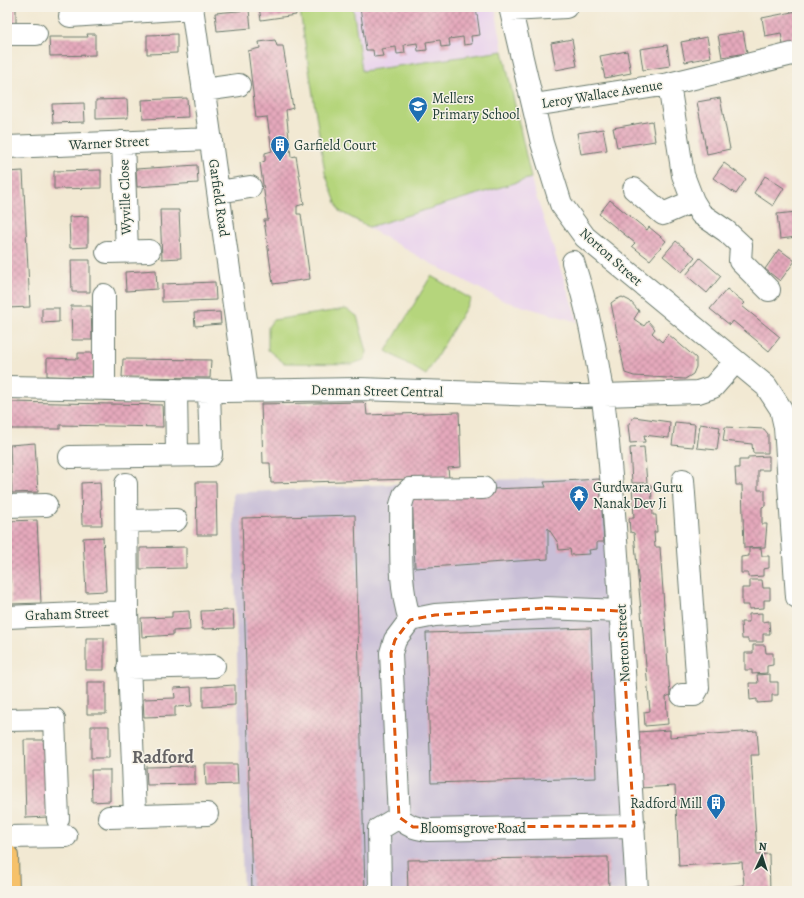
<svg xmlns="http://www.w3.org/2000/svg" width="804" height="898" font-family="Alegreya,serif">
<style>
.built{fill:#e9d2ed}
.industrial{fill:#c9bfd7}
.green{fill:#b5d57c;stroke:#6a8958}
.building{fill:url(#building-cross-hatch)}
.lines{fill:none;stroke-linecap:round;stroke-linejoin:round}
.minor-casing{stroke:#69796c;stroke-width:24}
.major-casing{stroke:#69796c;stroke-width:24}
.minor{stroke:#fff;stroke-width:22}
.major{stroke:#f6c16b;stroke-width:22}
.marked{fill:none;stroke:#de580e;stroke-width:3;stroke-dasharray:8 5;stroke-linejoin:round}
.labels{text-anchor:middle;dominant-baseline:central;stroke-width:3;stroke-linejoin:round;paint-order:stroke}
.street-label{font-size:14px;fill:#1f3d34;stroke:#f7f3e8}
.poi-label{font-size:14px;fill:#1f3d34;stroke:#f7f3e8;text-anchor:start}
.district-label{font-size:18px;font-weight:bold;fill:#646364;stroke:#f7f3e8}
</style>
<defs>
<pattern id="building-cross-hatch" width="8" height="8" patternUnits="userSpaceOnUse"><rect width="8" height="8" fill="#e5a9bc"/><path d="M0 0l8 8M0 8l8-8" fill="none" stroke="#b98b9a"/></pattern>
</defs>
<rect width="100%" height="100%" fill="#f7f3e8"/>
<filter id="ink" filterUnits="userSpaceOnUse"><feTurbulence type="fractalNoise" baseFrequency=".025" numOctaves="2"/><feDisplacementMap in="SourceGraphic" scale="8" xChannelSelector="R" yChannelSelector="G"/><feConvolveMatrix kernelMatrix="1 2 1 2 8 2 1 2 1" color-interpolation-filters="sRGB"/></filter>
<filter id="wash" filterUnits="userSpaceOnUse"><feTurbulence type="fractalNoise" baseFrequency=".012" numOctaves="4" result="noise"/><feDisplacementMap in="SourceGraphic" scale="16" xChannelSelector="R" yChannelSelector="G"/><feGaussianBlur stdDeviation="0.9" result="paint"/><feColorMatrix in="noise" values="0 0 0 0 0 0 0 0 0 0 0 0 0 0 0 0 0 1.4 0 .05"/><feComposite in="paint" operator="in"/></filter>
<g filter="url(#wash)">
<rect width="100%" height="100%" fill="#f2e9d3"/>
<path class="built" d="M299,7H495L507,73L533,187L578,322L504,301L430,263L339,211L325,173Z"/>
<path class="industrial" d="M607,478L632,891H243L233,493L459,480Z"/>
<path class="green" d="M334,7H353L362,71L503,51L531,178L369,227L339,211L325,173L300,11Z
M431,276L471,299L426,375L386,351Z
M346,309L357,316L367,352L364,360L352,364L284,363L268,350V327L273,320Z"/>
<g id="blocks">
<path class="building" d="M7,7H16V24H7Z
M259,7H295L296,15L261,20Z
M360,7H476L480,35L471,36L472,44L464,45L463,37L449,39L450,46L441,47L440,40L426,42L427,50L418,51L417,43L404,45L405,53L397,54L396,47L381,49L383,56L374,57L373,50H366Z
M249,10L251,28L217,31L215,13Z
M797,11V42L783,45L781,33L765,36L762,18Z
M743,31L747,53L722,57L718,35Z
M87,34H95V55L50,56L49,37H88Z
M177,34V53L147,54V35Z
M707,37L711,57L685,62L681,42Z
M572,39L577,66L556,70L551,43Z
M275,40L277,46H283L293,108L286,110L291,157L296,156L304,204L297,206V214H301L310,279L273,284L264,220H268L260,163L265,161V153L272,151L267,117L256,118L248,51L260,48L259,42Z
M667,45L670,66L643,70L640,49Z
M627,51L631,73L605,78L600,56Z
M187,98L188,117L143,119L142,100Z
M720,98L730,149L707,154L697,102Z
M127,99L128,118L96,119V100Z
M84,103L85,122L53,123L52,104Z
M652,121L655,141L617,147L613,128Z
M603,129L607,150L581,154L577,133Z
M724,163L746,179L736,194L713,178Z
M197,165L198,183L137,187L136,169Z
M101,170V188L54,189V171Z
M23,171L30,307L7,308V172Z
M765,176L784,188L773,206L754,193Z
M610,200L647,230L649,227L666,241L650,260L632,246L635,243L599,214Z
M160,210H179L181,258L162,259Z
M797,212V237L780,239L777,214Z
M88,216V247L70,248L69,217Z
M676,241L695,257L682,272L663,256Z
M779,249L795,261L780,281L765,269Z
M700,258L721,276L707,293L686,275Z
M71,260H90V292H72Z
M156,270L157,289L126,291L125,272Z
M215,282L216,300L162,302V284Z
M727,289L745,303L742,306L780,337L769,351L733,321L730,325L710,309Z
M622,297L630,301L639,311L634,319L644,326L648,321L655,329L652,333L662,342L668,334L696,358V367L693,374L685,379L634,376L625,373L611,303L615,300Z
M71,306H91L92,340H72Z
M42,308H59V322L42,323Z
M220,312L221,324L195,326L194,313Z
M78,353H94L93,377L47,376V358L78,359Z
M123,359L211,360L210,378L122,377Z
M9,402L162,405L163,427L60,425V429H11Z
M363,402L366,405L367,415L459,412L461,467L448,468L449,478L271,483L270,463H263L261,404Z
M634,417L670,422L669,438L644,435L645,442L630,443L628,425Z
M675,422L695,424L693,447L672,445Z
M700,424L720,427L717,450L697,448Z
M725,427L764,429L768,434V453H753L752,444L723,441Z
M35,443L38,492L12,493L10,445Z
M644,447L647,483H632L630,448Z
M769,456V470H758V490H765V506L762,507V524H767L765,547L744,548L742,485H736L735,468H739V460H748V457Z
M600,479L604,542H597V549L589,550L590,554L571,555L570,549L559,550L558,543L548,528V559L415,568L412,492L546,487L544,482Z
M100,482L102,525H82L81,483Z
M196,482H216L217,535H197Z
M651,485L653,515H656L657,532H654L655,547H660L670,695L666,697L668,724L645,726L644,712L650,711L634,533L630,532L629,518H634L632,486Z
M355,515L365,891H252L242,518Z
M37,520L41,603L11,604L7,521Z
M103,537L106,591L86,592L83,538Z
M186,547V568L140,569V548Z
M749,548H761L762,556H769V568L763,569V576L748,577V573H741V557L749,556Z
M750,580H762L763,588H770V600H764V608L749,609V605H742V588H750Z
M233,610L234,628L202,629L201,611Z
M189,611L190,630L173,631V635L142,637L141,618L172,617V612Z
M762,613V622L769,621L770,634H763V642H748V639H742L741,622H749V614Z
M591,628L596,778L431,783L426,633Z
M86,638H104V670H86Z
M753,645H765L766,653H773V665L767,666V673L752,674V670H745V653H753Z
M770,674V682H778V695H772V702L757,703V699L750,700L749,683H758L757,675Z
M87,682H106V714H87Z
M235,685V705L203,707V687Z
M191,687L192,706L175,707V716L144,717L143,699L175,698L174,688Z
M91,726H109V758H91Z
M670,730V737L757,731L759,755H751L757,855L769,854L770,891H728V887L744,885L742,862L679,866L675,786L640,788L637,732Z
M24,740H46L48,817L26,818Z
M205,764H237L238,784L206,785Z
M195,766V784L147,785L146,767Z
M91,770H110V801L92,802Z
M608,857L609,891H408L407,860Z"/>
</g>
</g>
<g filter="url(#ink)">
<use href="#blocks" fill-opacity="0" stroke="#69796c" stroke-width="1"/>
<g class="lines">
<g class="minor-casing">
<path id="minor" d="M192,7L246,390
M510,7L542,143L561,204L585,237L766,386L781,409L785,427L797,597
M511,10L566,7
M70,16L192,8
M7,34H36
M669,84L683,175L693,201L701,214L726,231L741,245L740,261L769,290
M204,90L239,85
M534,105L669,84L792,54
M123,142L127,252
M7,147L211,139
M634,189L663,214L693,201
M218,192L250,187
M107,252L149,251
M573,262C605,361 611,467 618,570C625,677 631,784 637,891
M7,387L224,391L359,389L573,396L698,392L713,387L735,362
M104,389V295
M176,390L177,454
M70,457L211,455L209,391
M126,484L127,612L135,816
M7,506L46,505
M127,521L176,520
M621,611L545,608L435,615L410,620L395,640L391,653L399,817C407,826 415,828 427,830L634,826
M7,617L127,612
M410,620C398,584 402,543 401,505L404,495L410,489L483,488
M128,668L214,666
M682,695H694L698,688L683,480
M7,720L54,719L58,819
M109,817L207,814
M7,837L66,836
M380,891L379,829L399,817"/>
</g>
<g class="major-casing">
<path id="major" d="M7,856L8,891"/>
</g>
<use href="#minor" class="minor"/>
<use href="#major" class="major"/>
</g>
</g>
<path class="marked" d="M545,608L621,611L634,826L413,827L399,817L391,653L395,640L410,620L435,615Z"/>
<defs>
<g id="school-pin" transform="scale(1)"><path d="M0 17L-7.5 6A9.5 9.5 0 1 1 7.5 6Z" fill="#1f6fb2" stroke="#f7f3e8"/><path d="M0-5L7-2L0 1L-7-2ZM-4 1L0 2.5L4 1V4Q0 6-4 4Z" fill="#fff"/></g>
<g id="building-pin" transform="scale(1)"><path d="M0 17L-7.5 6A9.5 9.5 0 1 1 7.5 6Z" fill="#1f6fb2" stroke="#f7f3e8"/><path d="M-4-6H4V6H1V3H-1V6H-4ZM-2.5-4.3h1.7v1.8h-1.7ZM.8-4.3h1.7v1.8H.8ZM-2.5-1h1.7V.8h-1.7ZM.8-1h1.7V.8H.8Z" fill="#fff"/></g>
<g id="temple-pin" transform="scale(1)"><path d="M0 17L-7.5 6A9.5 9.5 0 1 1 7.5 6Z" fill="#1f6fb2" stroke="#f7f3e8"/><path d="M0-6L5-2H3V0L6.5 2.5H4V6H1.5V3h-3V6H-4V2.5H-6.5L-3 0V-2H-5Z" fill="#fff"/></g>
</defs>
<g fill-rule="evenodd">
<use href="#school-pin" x="418" y="106"/>
<use href="#building-pin" x="280" y="145"/>
<use href="#temple-pin" x="579" y="495"/>
<use href="#building-pin" x="716" y="803"/>
</g>
<g class="labels">
<g class="street-label">
<text transform="translate(602 94) rotate(-9)">Leroy Wallace Avenue</text>
<text transform="translate(109 143) rotate(-3)">Warner Street</text>
<text transform="translate(125 197) rotate(-92)">Wyville Close</text>
<text transform="translate(219 198) rotate(82)">Garfield Road</text>
<text transform="translate(611 257) rotate(42)">Norton Street</text>
<text transform="translate(377 391) rotate(1)">Denman Street Central</text>
<text transform="translate(67 614) rotate(-2)">Graham Street</text>
<text transform="translate(623 643) rotate(-93)">Norton Street</text>
<text x="473" y="828">Bloomsgrove Road</text>
</g>
<g class="poi-label">
<text x="432" y="98">Mellers<tspan x="432" dy="16">Primary School</tspan></text>
<text x="294" y="145">Garfield Court</text>
<text x="593" y="487">Gurdwara Guru<tspan x="593" dy="16">Nanak Dev Ji</tspan></text>
<text x="702" y="803" text-anchor="end">Radford Mill</text>
</g>
<g class="district-label">
<text x="163" y="757">Radford</text>
</g>
</g>
<rect width="804" height="898" fill="none" stroke="#f7f3e8" stroke-width="24"/>
<g transform="translate(762 856) rotate(4)" stroke="#f7f3e8" stroke-width="3" paint-order="stroke">
<path d="M0-3L7 15L0 10L-7 15Z" fill="#1f3d34"/>
<text y="-6" font-size="11" font-weight="bold" text-anchor="middle" fill="#1f3d34">N</text>
</g>
</svg>
